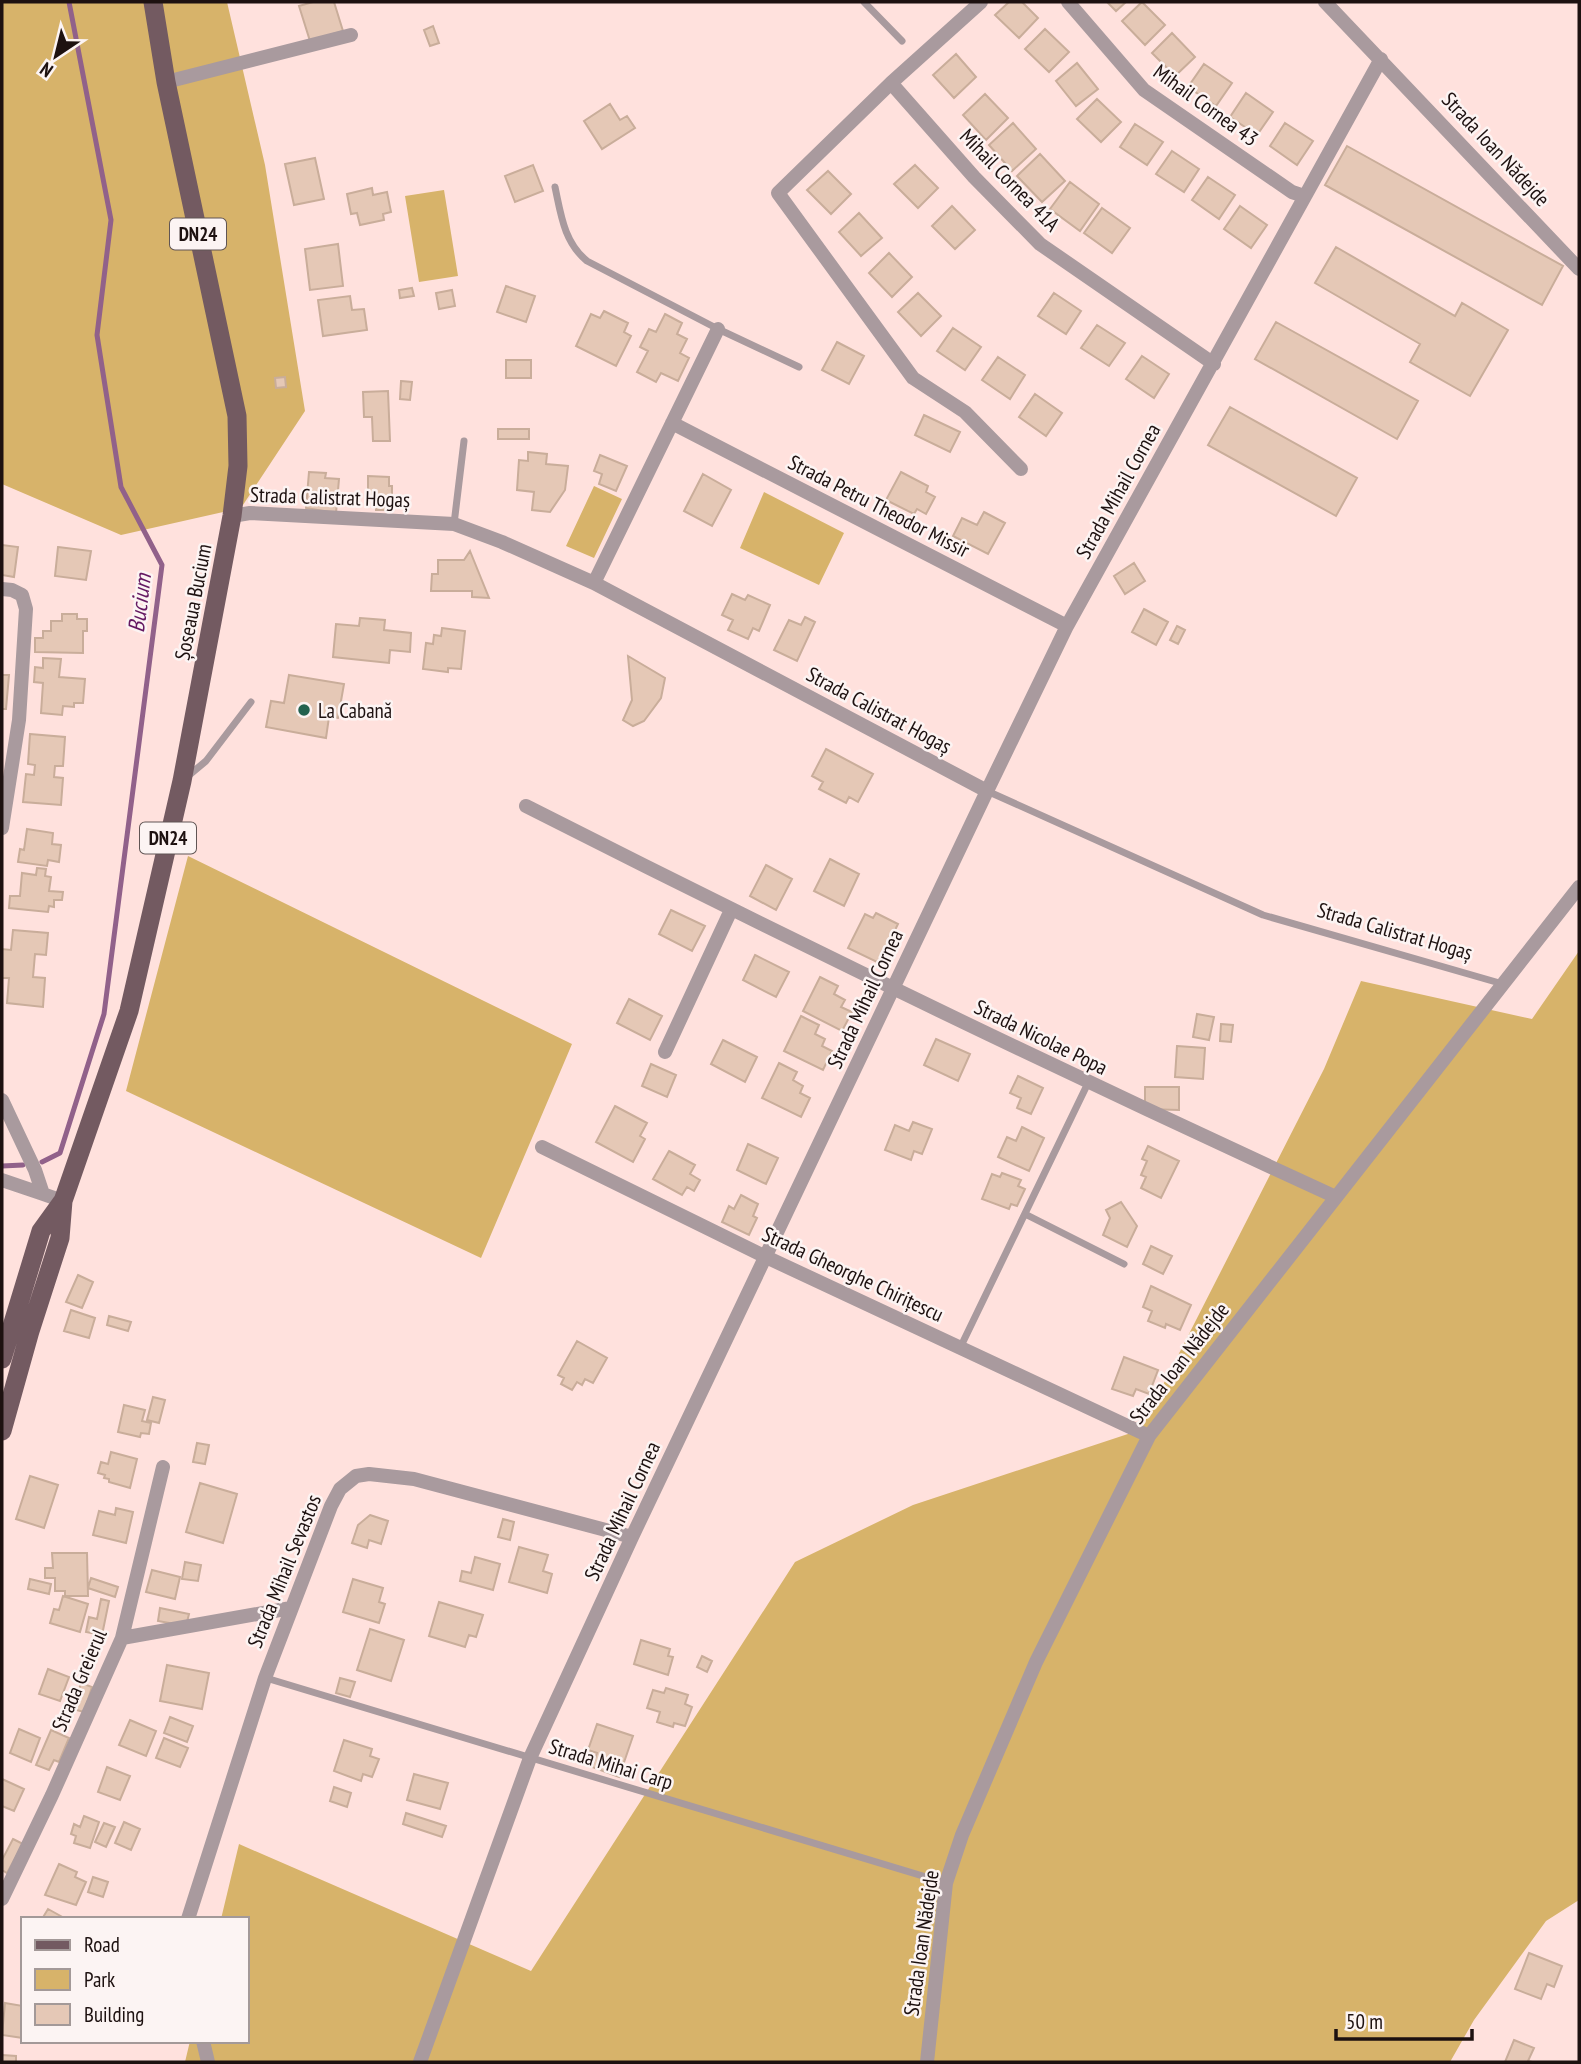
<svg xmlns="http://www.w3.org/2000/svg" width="1581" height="2064" font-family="'PT Sans Narrow',sans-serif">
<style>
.green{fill:#d7b36a}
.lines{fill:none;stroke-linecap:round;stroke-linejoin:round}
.stream{stroke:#91618a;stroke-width:5}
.building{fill:#e5c8b6;stroke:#c9ad9a;stroke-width:2}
.service{stroke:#a99a9e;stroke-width:7}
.minor{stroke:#a99a9e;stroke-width:14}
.primary{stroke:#735a61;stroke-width:19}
.poi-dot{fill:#23624f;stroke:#fcf4f3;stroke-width:2.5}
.labels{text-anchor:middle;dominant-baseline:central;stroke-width:5;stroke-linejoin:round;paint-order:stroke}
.shield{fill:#fcf4f3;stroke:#605554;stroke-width:2}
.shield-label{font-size:19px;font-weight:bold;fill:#1d1110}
.street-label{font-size:21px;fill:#1d1110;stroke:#fcf4f3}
.poi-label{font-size:21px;fill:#1d1110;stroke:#fcf4f3;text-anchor:start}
.water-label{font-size:23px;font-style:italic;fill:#641862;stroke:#fcf4f3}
</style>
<rect width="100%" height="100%" fill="#ffe1dd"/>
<path class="green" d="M2,2H227L265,165L305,411L241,508L121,535L2,484Z
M444,190L458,276L419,282L405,196Z
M594,486L622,499L594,558L566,546Z
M764,492L844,533L819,585L740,548Z
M188,856L572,1044L481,1258L126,1091Z
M1579,951V1900L1546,1921L1474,2020L1450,2062H185L190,2041H247V1919H221L239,1844L531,1971L795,1562L913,1505L1140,1430L1324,1069L1361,981L1532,1019Z"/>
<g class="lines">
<path class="stream" d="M42,1162L60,1153L104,1014L162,565L121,487L97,335L111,220L69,2
M2,1166L23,1165"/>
</g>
<path class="building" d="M313,2H334L343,31L310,41L299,6Z
M1009,2H1022L1038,18L1019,38L995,15Z
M1107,2H1126L1116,11Z
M1142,2L1165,25L1145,45L1122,21Z
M433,26L439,43L430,46L424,30Z
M1045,29L1069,52L1049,72L1025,49Z
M1172,33L1195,57L1175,76L1152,53Z
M956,54L976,77L954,98L933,75Z
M1077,63L1098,89L1076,106L1056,81Z
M1204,64L1232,83L1216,106L1188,87Z
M1246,93L1273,112L1257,135L1230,117Z
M985,94L1008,118L986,140L963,115Z
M1097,99L1121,122L1101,142L1077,119Z
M610,104L620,120L627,116L635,128L602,149L584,121Z
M1013,123L1036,149L1012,171L989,145Z
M1285,123L1313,141L1297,165L1270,146Z
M1135,124L1163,142L1147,165L1120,147Z
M1347,146L1563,266L1542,305L1325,185Z
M1172,151L1199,169L1184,192L1156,174Z
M1040,154L1065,181L1042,202L1017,176Z
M315,158L324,199L294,205L285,164Z
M533,165L543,191L515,202L505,176Z
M915,165L938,188L918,208L894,184Z
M828,171L851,194L831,214L807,190Z
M1208,177L1235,195L1219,219L1192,200Z
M1070,182L1099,204L1080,231L1050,209Z
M372,188L373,195L387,192L391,212L383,214L384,220L360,225L357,213L351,214L347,194Z
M952,206L975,230L955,249L932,226Z
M1240,206L1267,225L1251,248L1224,229Z
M1102,208L1130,228L1112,253L1084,233Z
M859,213L882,238L861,256L839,232Z
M338,244L343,286L310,290L305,249Z
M1336,247L1455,316L1462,303L1508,330L1470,396L1410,362L1420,344L1315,283Z
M889,253L912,277L892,297L869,273Z
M506,286L535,296L526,322L497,312Z
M412,288L414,296L400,298L399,290Z
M452,290L455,306L439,309L436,293Z
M918,293L941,316L921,336L898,312Z
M1054,293L1081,311L1066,334L1038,316Z
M350,296L352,310L364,309L367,330L323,336L318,300Z
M604,311L628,323L624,332L631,336L616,366L576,346L591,314L600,318Z
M665,314L682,323L677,334L687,339L680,353L689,358L678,381L661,373L656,382L637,372L648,351L640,347L649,329L656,332Z
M1276,322L1418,401L1397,439L1255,359Z
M1097,325L1125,343L1109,366L1081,348Z
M953,328L981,347L965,370L937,351Z
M837,342L864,356L849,384L822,370Z
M1142,356L1169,374L1154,398L1126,379Z
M998,357L1025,375L1010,399L982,380Z
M506,360H531V378H506Z
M285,377L286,387L276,388L275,378Z
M401,381L412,382L410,400L400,399Z
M388,391L390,441H373L372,417H364L363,392Z
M1035,394L1062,413L1046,436L1019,417Z
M1230,407L1357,478L1336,516L1208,445Z
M924,415L960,432L950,452L915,435Z
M498,429H529V439H498Z
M528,452L547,454L546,464L568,466L565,490L550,512L532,510L534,492L517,490L519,460L528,461Z
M600,455L627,466L616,491L599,484L602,474L594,471Z
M309,472L326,473L325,478L339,479L336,513L306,508Z
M901,472L928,486L926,492L935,497L926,514L917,509L914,514L886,500Z
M703,474L731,490L712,526L684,511Z
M368,476L389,477V486H392V510H376V500H368Z
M984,512L1005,523L988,554L953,536L962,518L977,525Z
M2,545L18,547L14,577L2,575Z
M58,547L91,551L86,580L55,576Z
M470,551L489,598L472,597V591H431L432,574H438V560H464Z
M1134,563L1145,581L1125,594L1114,576Z
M732,594L745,600L748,595L770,605L759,631L753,628L748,639L728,630L733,620L722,615Z
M1144,609L1168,622L1156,645L1132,632Z
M62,614H77V619H87V631H83V653L35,652V638H43V631H51V621H62Z
M805,617L815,622L797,661L774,650L789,620L801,625Z
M360,618L385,620L384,630L411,633L410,652L390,650L389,663L333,657L336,624L359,626Z
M1177,626L1185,630L1178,644L1170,640Z
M442,628L465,631L461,669L448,668V672L423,669L426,643L433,644L434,635L441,636Z
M628,656L665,678L661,698L644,721L633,726L623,720L632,700Z
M43,658L61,659L59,677L85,679L83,703H74V707L63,706L62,715L41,713L43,683L34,682L35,667L43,668Z
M2,675H9L6,709H2Z
M289,675L344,684L338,718L329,717L326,738L266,727L271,701L284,703Z
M30,734L65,737L63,766H55L54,777L63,778L61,805L23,802L26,774L34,775L35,765L28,764Z
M826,749L873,774L858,802L849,797L846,803L819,789L823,782L812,776Z
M27,829L53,833L52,844L61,845L59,862L48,860L47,866L18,862L20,849L24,850Z
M830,859L859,874L844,906L814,891Z
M766,865L792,879L776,910L750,896Z
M37,868L46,869L45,876L51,877L49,891L63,892L62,900H54V907L49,906L48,912L9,908L10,896H20L22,873L36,875Z
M671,910L705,926L692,951L659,934Z
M876,913L898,924L879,963L848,948L865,914L873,918Z
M13,930L48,933L46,955L35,954L33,977L45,978L43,1007L7,1003L9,978H2V949L11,950Z
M755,955L789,972L776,997L743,980Z
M820,977L838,986L834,994L845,1000L841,1007L852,1012L842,1031L803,1011Z
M629,999L662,1016L650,1040L617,1023Z
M1197,1014L1214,1017L1209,1040L1193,1037Z
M801,1016L819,1025L815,1034L825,1039L822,1046L832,1051L823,1070L784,1051Z
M1221,1024L1233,1025L1231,1042L1220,1041Z
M936,1039L970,1054L958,1081L924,1065Z
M723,1040L757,1057L745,1082L711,1064Z
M1177,1046L1205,1048L1203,1079L1175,1077Z
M779,1063L797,1072L793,1080L803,1086L800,1093L810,1098L801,1117L762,1098Z
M651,1064L676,1075L667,1097L642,1086Z
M1018,1076L1043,1088L1031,1114L1017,1108L1021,1098L1010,1093Z
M1145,1087H1179V1110L1145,1109Z
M615,1106L647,1123L640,1136L645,1139L633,1162L596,1142Z
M913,1122L932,1129L922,1154L914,1151L911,1160L885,1150L895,1125L909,1131Z
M1022,1127L1044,1138L1029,1171L998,1157L1007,1137L1016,1141Z
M748,1144L778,1158L766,1184L737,1170Z
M1148,1146L1179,1161L1161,1198L1141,1188L1146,1177L1141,1175L1147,1161L1142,1159Z
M669,1151L695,1165L690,1174L700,1180L694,1191L687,1187L682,1195L653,1179Z
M1002,1173L1021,1180L1018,1186L1025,1189L1017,1206L1011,1204L1009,1209L982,1199L992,1174L1000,1177Z
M741,1195L758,1204L753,1216L757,1218L749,1235L722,1222L729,1206L734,1209Z
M1121,1202L1137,1226L1127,1247L1103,1235L1110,1218L1106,1210Z
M1151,1246L1172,1256L1163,1274L1143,1264Z
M78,1275L93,1282L82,1308L66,1302Z
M1151,1286L1191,1305L1180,1330L1166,1324L1165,1328L1148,1321L1152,1311L1143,1307Z
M71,1310L95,1318L89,1338L64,1331Z
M109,1316L131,1322L128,1331L107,1325Z
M577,1341L607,1358L593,1383L585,1379L582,1385L577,1382L572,1390L561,1384L564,1378L558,1375Z
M1124,1357L1158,1370L1149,1394L1136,1389L1133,1396L1112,1389Z
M153,1397L165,1400L159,1423L147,1420Z
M124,1405L145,1410L142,1421L151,1423L149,1434L141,1433L140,1437L118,1432Z
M197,1443L209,1445L205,1464L193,1462Z
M111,1452L137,1459L130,1488L109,1482V1479L104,1478L105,1475L98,1473L101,1462L108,1464Z
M30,1476L58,1485L44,1528L16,1519Z
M200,1483L237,1494L223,1543L186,1532Z
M116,1508L133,1512L126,1543L93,1535L99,1511L115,1515Z
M370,1515L388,1521L381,1544L369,1540L367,1548L352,1543L358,1525Z
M503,1519L514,1522L510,1540L498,1537Z
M519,1547L548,1555L543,1571L552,1574L547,1593L509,1582Z
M52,1553H87L88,1596H65V1591H55V1578H45V1568H53Z
M475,1557L500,1564L493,1590L460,1581L462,1571L471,1573Z
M185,1562L201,1565L198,1581L182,1579Z
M152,1570L180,1577L175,1599L146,1592Z
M91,1578L118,1587L115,1597L88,1588Z
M30,1579L51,1584L49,1594L28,1589Z
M353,1579L383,1588L379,1602L385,1604L379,1623L343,1612Z
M63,1596L88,1604L80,1632L50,1623L54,1609L59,1610Z
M101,1599L109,1601L102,1635L86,1632L89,1617L97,1619Z
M439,1602L483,1615L476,1637L469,1635L465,1647L429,1636Z
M160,1608L189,1614L186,1626L158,1621Z
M370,1629L404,1640L391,1681L357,1670Z
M641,1640L670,1649L668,1656L673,1657L668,1675L634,1664Z
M702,1656L712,1661L707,1672L697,1667Z
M167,1665L209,1673L202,1709L160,1701Z
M48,1669L69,1677L60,1701L39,1694Z
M340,1678L355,1682L350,1697L336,1693Z
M81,1683L92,1687L84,1712L73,1709Z
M666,1688L688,1695L685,1704L692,1707L685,1726L674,1723L673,1727L657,1722L660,1712L647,1708L653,1690L664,1693Z
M170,1717L193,1726L187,1742L164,1733Z
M130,1720L156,1731L146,1756L119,1745Z
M597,1724L633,1736L619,1777L592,1767L597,1753L588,1750Z
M19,1729L40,1738L31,1762L10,1753Z
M51,1730L69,1738L59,1762L54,1760L49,1770L36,1765Z
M164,1738L188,1748L180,1767L156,1758Z
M344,1740L372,1749L370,1756L379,1759L372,1777L363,1774L361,1781L334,1771Z
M107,1767L130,1776L120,1800L98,1792Z
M414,1774L448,1783L440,1809L407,1800Z
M2,1779L24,1789L14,1811L2,1806Z
M334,1787L351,1793L347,1807L330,1801Z
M406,1813L446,1826L442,1837L403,1824Z
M84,1816L99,1822L90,1848L74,1843L76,1836L71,1834L74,1824L80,1827Z
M124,1822L140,1829L131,1850L115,1843Z
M104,1823L115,1827L106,1847L95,1842Z
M13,1839L23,1844L7,1873L2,1870V1860Z
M59,1864L77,1872L75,1877L86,1882L76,1905L45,1895Z
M93,1877L108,1882L103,1897L88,1892Z
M48,1909L66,1919H42Z
M1529,1953L1562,1966L1554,1987L1547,1984L1541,1999L1515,1989Z
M5,2003L23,2006V2038L2,2035Z
M1514,2040L1534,2048L1528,2061L1532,2062H1505Z
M2,2055L16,2056V2062H2Z"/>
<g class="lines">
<path class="service" d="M864,2L902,41
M555,187C561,215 564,242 587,261L718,329L799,367
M454,524L464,441
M188,776L206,761L251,702
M987,791L1263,915L1503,984
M1025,1214L1124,1264
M961,1346L1088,1083
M266,1678L946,1883"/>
<path class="minor" d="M981,2L891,83L778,193L913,378L965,412L1021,469
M1068,2L1144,90L1292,192L1304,196
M1325,2L1579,269
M166,82L351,35
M891,83L974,177L1040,244L1214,364
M672,423L1067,626
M232,516L250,513L454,524L502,542L594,583L987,791
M594,583L718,329
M2,589L12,590L22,595L26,609L19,720L2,828
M526,806C794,942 1063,1072 1336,1197
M665,1052L731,910
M2,1100L35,1170L43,1194L63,1201
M542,1147L766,1257L1149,1436
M2,1180L43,1194
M122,1638L291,1608
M2,1899L52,1795L122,1638L163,1467
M188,1919L265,1678L331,1506L340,1489L356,1476L369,1474L414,1479L632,1537
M203,2041L208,2062
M420,2062L530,1758L632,1537L987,791L1067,626L1381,59
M927,2062L946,1883L962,1835L1036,1662L1149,1436L1579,887"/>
<path class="primary" d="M2,1359L41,1231L62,1202
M2,1431L30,1331L60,1238L63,1201L129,1011L182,781L232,516L238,466L237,416L166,82L153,2"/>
</g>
<circle class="poi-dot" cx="304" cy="710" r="7"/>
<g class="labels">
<g class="shield">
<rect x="170" y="218.5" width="56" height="31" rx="5"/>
<rect x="140" y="822.5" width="56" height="31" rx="5"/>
</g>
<g class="shield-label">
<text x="198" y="234">DN24</text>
<text x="168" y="838">DN24</text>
</g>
<g class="street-label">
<text transform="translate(1206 105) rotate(36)">Mihail Cornea 43</text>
<text transform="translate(1496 149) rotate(47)">Strada Ioan Nădejde</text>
<text transform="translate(1010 180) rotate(46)">Mihail Cornea 41A</text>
<text transform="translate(1118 491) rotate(-61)">Strada Mihail Cornea</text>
<text transform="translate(330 497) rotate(2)">Strada Calistrat Hogaș</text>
<text transform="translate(879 506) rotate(27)">Strada Petru Theodor Missir</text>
<text transform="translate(193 602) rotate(-79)">Șoseaua Bucium</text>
<text transform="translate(879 710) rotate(28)">Strada Calistrat Hogaș</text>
<text transform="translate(1395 931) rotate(16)">Strada Calistrat Hogaș</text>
<text transform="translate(865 999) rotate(-65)">Strada Mihail Cornea</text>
<text transform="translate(1041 1037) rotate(26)">Strada Nicolae Popa</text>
<text transform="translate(853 1274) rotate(25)">Strada Gheorghe Chirițescu</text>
<text transform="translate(1179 1363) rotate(-52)">Strada Ioan Nădejde</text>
<text transform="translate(622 1511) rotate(-65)">Strada Mihail Cornea</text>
<text transform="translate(284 1571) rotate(-68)">Strada Mihail Sevastos</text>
<text transform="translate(79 1680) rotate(-67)">Strada Greierul</text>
<text transform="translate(611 1764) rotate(17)">Strada Mihai Carp</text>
<text transform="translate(921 1943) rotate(-82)">Strada Ioan Nădejde</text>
</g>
<g class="poi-label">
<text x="318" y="710">La Cabană</text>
</g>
<g class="water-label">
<text transform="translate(139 603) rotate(-83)">Bucium</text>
</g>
</g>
<rect width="1581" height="2064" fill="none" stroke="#1d1110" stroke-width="7"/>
<rect x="21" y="1917" width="228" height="126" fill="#fcf4f3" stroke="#a39998" stroke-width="2"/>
<rect x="35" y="1940" width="35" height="10" fill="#735a61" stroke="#a39998" stroke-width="2"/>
<text x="84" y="1952" font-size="21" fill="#1d1110">Road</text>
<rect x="35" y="1969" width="35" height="21" fill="#d7b36a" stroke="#a39998" stroke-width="2"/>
<text x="84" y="1987" font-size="21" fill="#1d1110">Park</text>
<rect x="35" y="2004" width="35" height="21" fill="#e5c8b6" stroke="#a39998" stroke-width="2"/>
<text x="84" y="2022" font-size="21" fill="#1d1110">Building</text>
<g transform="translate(56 56) rotate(215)" stroke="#fcf4f3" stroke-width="5" paint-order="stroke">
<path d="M0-5L12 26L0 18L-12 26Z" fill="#1d1110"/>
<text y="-10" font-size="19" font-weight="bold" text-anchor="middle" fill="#1d1110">N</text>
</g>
<path d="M1336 2029v10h136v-10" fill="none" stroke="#1d1110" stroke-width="3.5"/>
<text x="1346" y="2029" font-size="21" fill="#1d1110" stroke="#fcf4f3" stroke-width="5" paint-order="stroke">50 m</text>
</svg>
